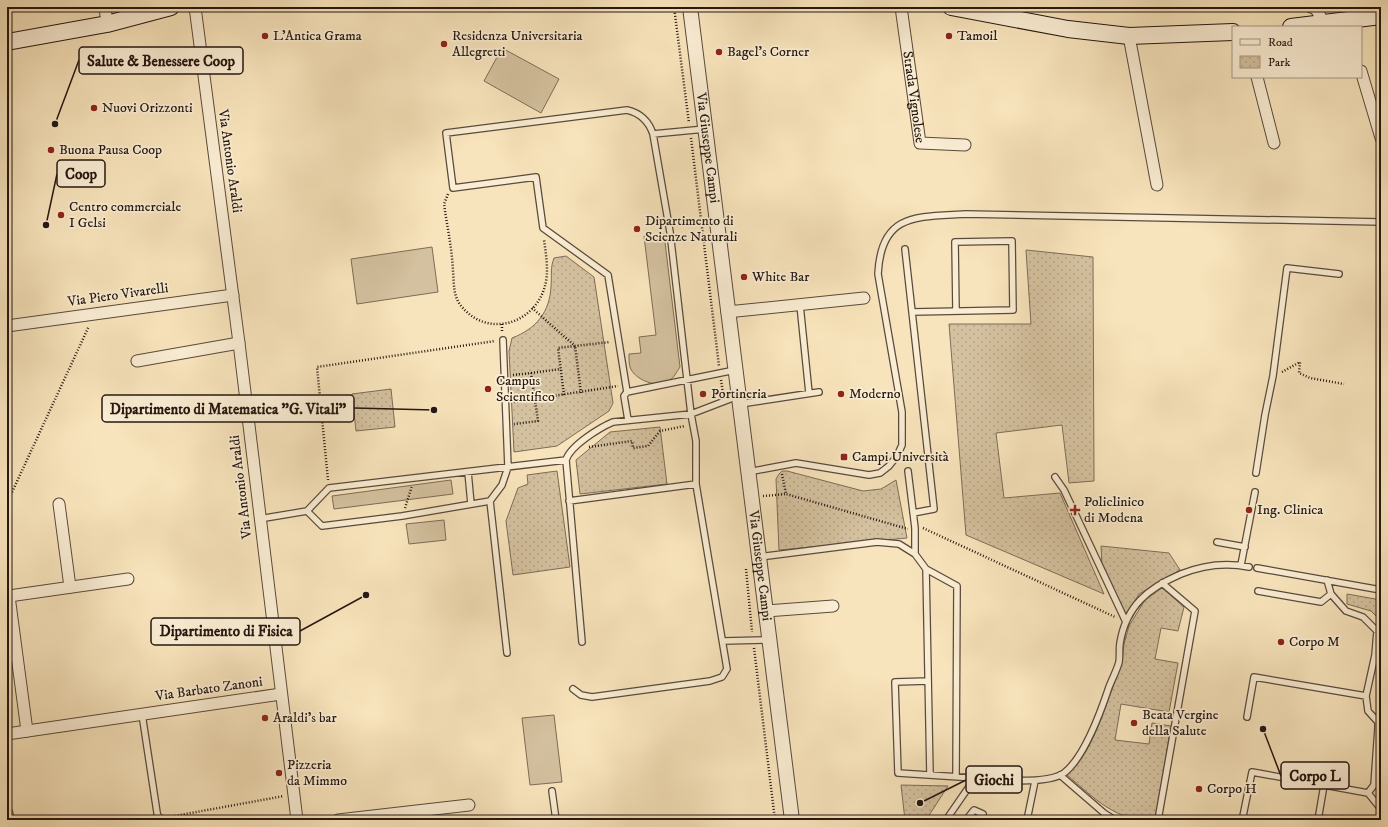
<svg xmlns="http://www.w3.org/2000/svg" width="1388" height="827" font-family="'IM FELL DW Pica',serif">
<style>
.grass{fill:#d4c19f;stroke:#7c6c58}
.park{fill:url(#park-dots);stroke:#7c6c58}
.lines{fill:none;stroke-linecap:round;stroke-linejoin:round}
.service-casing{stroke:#594a3c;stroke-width:8}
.minor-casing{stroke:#594a3c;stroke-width:13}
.tertiary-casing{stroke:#594a3c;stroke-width:16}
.secondary-casing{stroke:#241711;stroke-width:18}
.path{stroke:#241711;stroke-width:2.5;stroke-dasharray:1 2;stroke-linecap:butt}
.service{stroke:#faedd3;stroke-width:5.5}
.minor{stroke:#faedd3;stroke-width:11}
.tertiary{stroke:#faedd3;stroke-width:14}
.secondary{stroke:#faedd3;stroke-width:16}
.poi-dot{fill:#8f2418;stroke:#faedd3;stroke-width:1.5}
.labels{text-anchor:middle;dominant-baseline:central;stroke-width:3.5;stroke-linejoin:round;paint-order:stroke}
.poi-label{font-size:14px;fill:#241711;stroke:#faedd3;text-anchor:start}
.street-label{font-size:14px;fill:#241711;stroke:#faedd3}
.leader{fill:none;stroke:#241711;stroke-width:1.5}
.callout-dot{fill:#241711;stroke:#faedd3;stroke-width:1.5}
.callout{fill:#faedd3;stroke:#241711;stroke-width:1.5}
.callout-label{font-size:15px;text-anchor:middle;font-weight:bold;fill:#241711}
</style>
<defs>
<pattern id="park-dots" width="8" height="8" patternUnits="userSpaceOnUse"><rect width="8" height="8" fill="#d4c19f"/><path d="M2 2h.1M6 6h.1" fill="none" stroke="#b6a588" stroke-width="1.8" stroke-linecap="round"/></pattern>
</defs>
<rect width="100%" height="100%" fill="#f8e4bc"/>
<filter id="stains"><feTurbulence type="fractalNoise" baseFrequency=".005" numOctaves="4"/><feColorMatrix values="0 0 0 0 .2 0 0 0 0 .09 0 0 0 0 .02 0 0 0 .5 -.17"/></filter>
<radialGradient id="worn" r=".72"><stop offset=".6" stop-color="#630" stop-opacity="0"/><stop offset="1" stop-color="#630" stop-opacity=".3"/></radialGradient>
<path class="grass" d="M502,48L559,79L541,113L484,81Z
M664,234L680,367C676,373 673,380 665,383C654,387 634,379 630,367C629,364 629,358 629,354L641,353L639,337L656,335L644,236Z
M432,247L438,292L357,304L351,259Z
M451,480L453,494L334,509L332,496Z
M444,520L446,540L409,544L406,524Z
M554,715L562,782L530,785L522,718Z"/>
<path class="park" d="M1026,250L1093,257L1094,481L1069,483L1062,425L996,433L1004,498L1060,493L1104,594L966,535L949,324H1031Z
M566,256L594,277L613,403L609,411L557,446L514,452L509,351L512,338C536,329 550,312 551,286C552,276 550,268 554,258Z
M391,389L395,427L356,431L352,394Z
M660,427L667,484L580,494L576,460L610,432Z
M557,471L570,567L513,575L506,521L518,488L528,484L527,475Z
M782,471H787L863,491L881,489L896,480L907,538L779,550L776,479L779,474Z
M1101,546L1169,553L1180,570L1139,594L1126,616L1102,566Z
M1162,588L1184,607L1178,631L1161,628L1155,659L1178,663L1169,712L1121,704L1115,740L1149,744L1152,723L1171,726L1156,817C1120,827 1091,795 1067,775L1086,751L1101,719L1122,663L1124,644L1129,626L1145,600Z
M1347,594L1381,600V617H1377L1371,611L1347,604Z
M901,785L948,786L926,820H905Z"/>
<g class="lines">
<g class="service-casing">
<path id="service" d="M653,134L705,129
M905,249L934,509L913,513
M800,305L809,393
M912,312L1013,310L1012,241L955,242L956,311
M740,404L819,392
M628,420L624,396L627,392L735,370
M908,471L915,528V554
M468,472L471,504
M748,472L796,463L869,475L880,473L889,466L897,456L902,445V412L878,274C881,213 916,217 965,214L1381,222
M1256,473L1265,415L1273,376L1287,268L1339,274
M1055,477L1064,490L1126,622
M490,501L507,653
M569,501L696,484
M307,511L322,526L402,516L490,501L502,485L508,467L503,340
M259,519L307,511L329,488L566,460
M1217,542L1245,547
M759,557L877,542L899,544L915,554L926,569L957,586L956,776
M1241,565L1255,492
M1257,568L1381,590
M926,569L930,775
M1327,580L1331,594L1346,611L1363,617L1377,631L1375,655L1366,696L1368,711L1378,722V728L1374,785L1368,793L1381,809
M1258,591L1321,602L1331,594
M723,641L769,640
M582,642L566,460C570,446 599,428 613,422L691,414L738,396
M928,681L895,682L898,773L975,778
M573,689L581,695L592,697L710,681L722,677L727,669L696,484V441L691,414L670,232L653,134C649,122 640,113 627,110L446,133L453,188L536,177L543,228L608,275L627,392
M142,714L158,819
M1247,717L1254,677L1366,696
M1060,775L1104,813L1115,820
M552,791L556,820
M1243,816L1252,772L1368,793
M946,820L975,778C996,780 1047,785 1064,773C1085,757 1101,711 1109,687C1112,679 1117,670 1119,662C1120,656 1119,649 1120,643C1126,606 1148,588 1181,574C1203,565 1225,562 1249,567
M966,820L974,810L983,814L982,820
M1027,820L1035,781
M1158,820L1195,611L1162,583
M1318,820L1324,785"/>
</g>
<g class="minor-casing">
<g id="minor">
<path d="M105,7L107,24"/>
<path d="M195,7L239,343L297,820"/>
<path id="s1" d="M901,7L920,143L965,145"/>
<path d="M1311,7L1316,9L1324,23"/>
<path d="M1129,36L1157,185"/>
<path d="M1361,71L1381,138"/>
<path d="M1257,77L1274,143"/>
<path d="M727,312L864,298"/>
<path d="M7,326L233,295"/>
<path d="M137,361L239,343"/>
<path d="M59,504L70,587"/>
<path d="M766,611L833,606"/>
<path d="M27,731L9,596L128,579"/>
<path d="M7,734L281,694"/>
<path d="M7,813L8,820"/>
<path d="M158,819V820"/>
<path d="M338,820L469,805"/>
</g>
</g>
<g class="tertiary-casing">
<g id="tertiary">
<path id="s2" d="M690,7L792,820"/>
</g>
</g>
<g class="secondary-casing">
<path id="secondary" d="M951,7L1068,29L1129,36L1233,32
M1291,27L1381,16
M7,42L107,24L171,7"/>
</g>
<path class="path" d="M674,7L689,123
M206,11L219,7
M691,138L719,366
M448,194L444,204C447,226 452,248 453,271C454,282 453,293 459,303C484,339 534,326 545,286C549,272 546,254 544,240
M532,308L575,346L610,342
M502,324V331
M1282,372L1300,362L1299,373L1310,378L1344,384
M531,373L561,369
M513,375L531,373L538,421L514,424
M721,380L723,393
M564,395L558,348L575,346L581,393
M514,402L618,386
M589,447L632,441L633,448L648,446L660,431L685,426
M782,474L786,494L908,529
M328,480L317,367L495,341
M763,496L786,494
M7,503L89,326
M405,508L412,486
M923,528L1115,617
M746,569L752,632
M754,648L775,820
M169,817L284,796"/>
<use href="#service" class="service"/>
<use href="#minor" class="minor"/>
<use href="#tertiary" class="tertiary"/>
<use href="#secondary" class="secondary"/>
</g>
<g class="poi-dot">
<circle cx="265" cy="36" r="4"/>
<circle cx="949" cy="36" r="4"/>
<circle cx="444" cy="44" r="4"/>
<circle cx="719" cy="52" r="4"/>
<circle cx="94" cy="108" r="4"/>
<circle cx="51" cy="150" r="4"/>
<circle cx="61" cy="215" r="4"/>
<circle cx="637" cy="229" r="4"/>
<circle cx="744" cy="277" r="4"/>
<circle cx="488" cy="389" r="4"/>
<circle cx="703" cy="394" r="4"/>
<circle cx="841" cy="394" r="4"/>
<rect x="840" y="453" width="8" height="8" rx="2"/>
<path d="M1073 504h4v4h4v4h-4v4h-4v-4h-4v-4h4z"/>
<circle cx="1249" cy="510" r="4"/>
<circle cx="1281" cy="642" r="4"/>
<circle cx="265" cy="718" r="4"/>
<circle cx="1134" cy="723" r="4"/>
<circle cx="279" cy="773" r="4"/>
<circle cx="1199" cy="789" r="4"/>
</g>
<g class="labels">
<g class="poi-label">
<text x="273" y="36">L'Antica Grama</text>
<text x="452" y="36">Residenza Universitaria<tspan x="452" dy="16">Allegretti</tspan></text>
<text x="957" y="36">Tamoil</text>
<text x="727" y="52">Bagel's Corner</text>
<text x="102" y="108">Nuovi Orizzonti</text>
<text x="59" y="150">Buona Pausa Coop</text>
<text x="69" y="207">Centro commerciale<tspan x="69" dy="16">I Gelsi</tspan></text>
<text x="645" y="221">Dipartimento di<tspan x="645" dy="16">Scienze Naturali</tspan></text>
<text x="752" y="277">White Bar</text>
<text x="496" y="381">Campus<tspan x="496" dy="16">Scientifico</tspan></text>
<text x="711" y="394">Portineria</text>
<text x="849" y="394">Moderno</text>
<text x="852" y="457">Campi Università</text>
<text x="1084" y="502">Policlinico<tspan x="1084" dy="16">di Modena</tspan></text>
<text x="1257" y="510">Ing. Clinica</text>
<text x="1289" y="642">Corpo M</text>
<text x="1142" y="715">Beata Vergine<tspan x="1142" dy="16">della Salute</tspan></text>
<text x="273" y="718">Araldi's bar</text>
<text x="287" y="765">Pizzeria<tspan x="287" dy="16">da Mimmo</tspan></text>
<text x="1207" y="789">Corpo H</text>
</g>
<g class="street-label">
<text stroke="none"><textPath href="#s1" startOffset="91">Strada Vignolese</textPath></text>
<text stroke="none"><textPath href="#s2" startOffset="142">Via Giuseppe Campi</textPath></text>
<text transform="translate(230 161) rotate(82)">Via Antonio Araldi</text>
<text transform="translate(118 295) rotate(-8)">Via Piero Vivarelli</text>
<text transform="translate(241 487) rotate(-97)">Via Antonio Araldi</text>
<text stroke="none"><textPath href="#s2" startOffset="563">Via Giuseppe Campi</textPath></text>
<text transform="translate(209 689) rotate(-8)">Via Barbato Zanoni</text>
</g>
</g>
<path class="leader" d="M55 124L79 60M46 225L57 174M434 410L354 408M366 595L300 631M1263 729L1281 776M920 803L966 780"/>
<g class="callout-dot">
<circle cx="55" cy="124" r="4"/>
<circle cx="46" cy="225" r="4"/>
<circle cx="434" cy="410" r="4"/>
<circle cx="366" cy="595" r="4"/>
<circle cx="1263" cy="729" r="4"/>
<circle cx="920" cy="803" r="4"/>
</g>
<g class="callout">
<rect x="79" y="47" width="164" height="27" rx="4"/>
<rect x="57" y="160" width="48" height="27" rx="4"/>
<rect x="102" y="395" width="252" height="27" rx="4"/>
<rect x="151" y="618" width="149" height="27" rx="4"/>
<rect x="1281" y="762" width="68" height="27" rx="4"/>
<rect x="966" y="766" width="56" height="27" rx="4"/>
</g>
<g class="callout-label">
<text x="161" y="66">Salute &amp; Benessere Coop</text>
<text x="81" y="179">Coop</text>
<text x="228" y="414">Dipartimento di Matematica "G. Vitali"</text>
<text x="226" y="636">Dipartimento di Fisica</text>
<text x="1315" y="781">Corpo L</text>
<text x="994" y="785">Giochi</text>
</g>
<rect width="1388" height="827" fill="none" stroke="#f8e4bc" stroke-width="24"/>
<rect x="8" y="8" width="1372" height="811" fill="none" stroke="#241711" stroke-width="2"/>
<rect x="12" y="12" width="1364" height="803" fill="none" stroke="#241711"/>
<rect x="1232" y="26" width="130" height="52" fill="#faedd3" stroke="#a49785"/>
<rect x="1240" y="39" width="20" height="6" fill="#faedd3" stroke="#a49785"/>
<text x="1268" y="46" font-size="12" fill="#241711">Road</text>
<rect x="1240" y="56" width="20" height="12" fill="url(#park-dots)" stroke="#a49785"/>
<text x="1268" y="66" font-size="12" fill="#241711">Park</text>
<rect width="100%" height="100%" filter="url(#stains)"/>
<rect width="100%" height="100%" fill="url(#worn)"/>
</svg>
